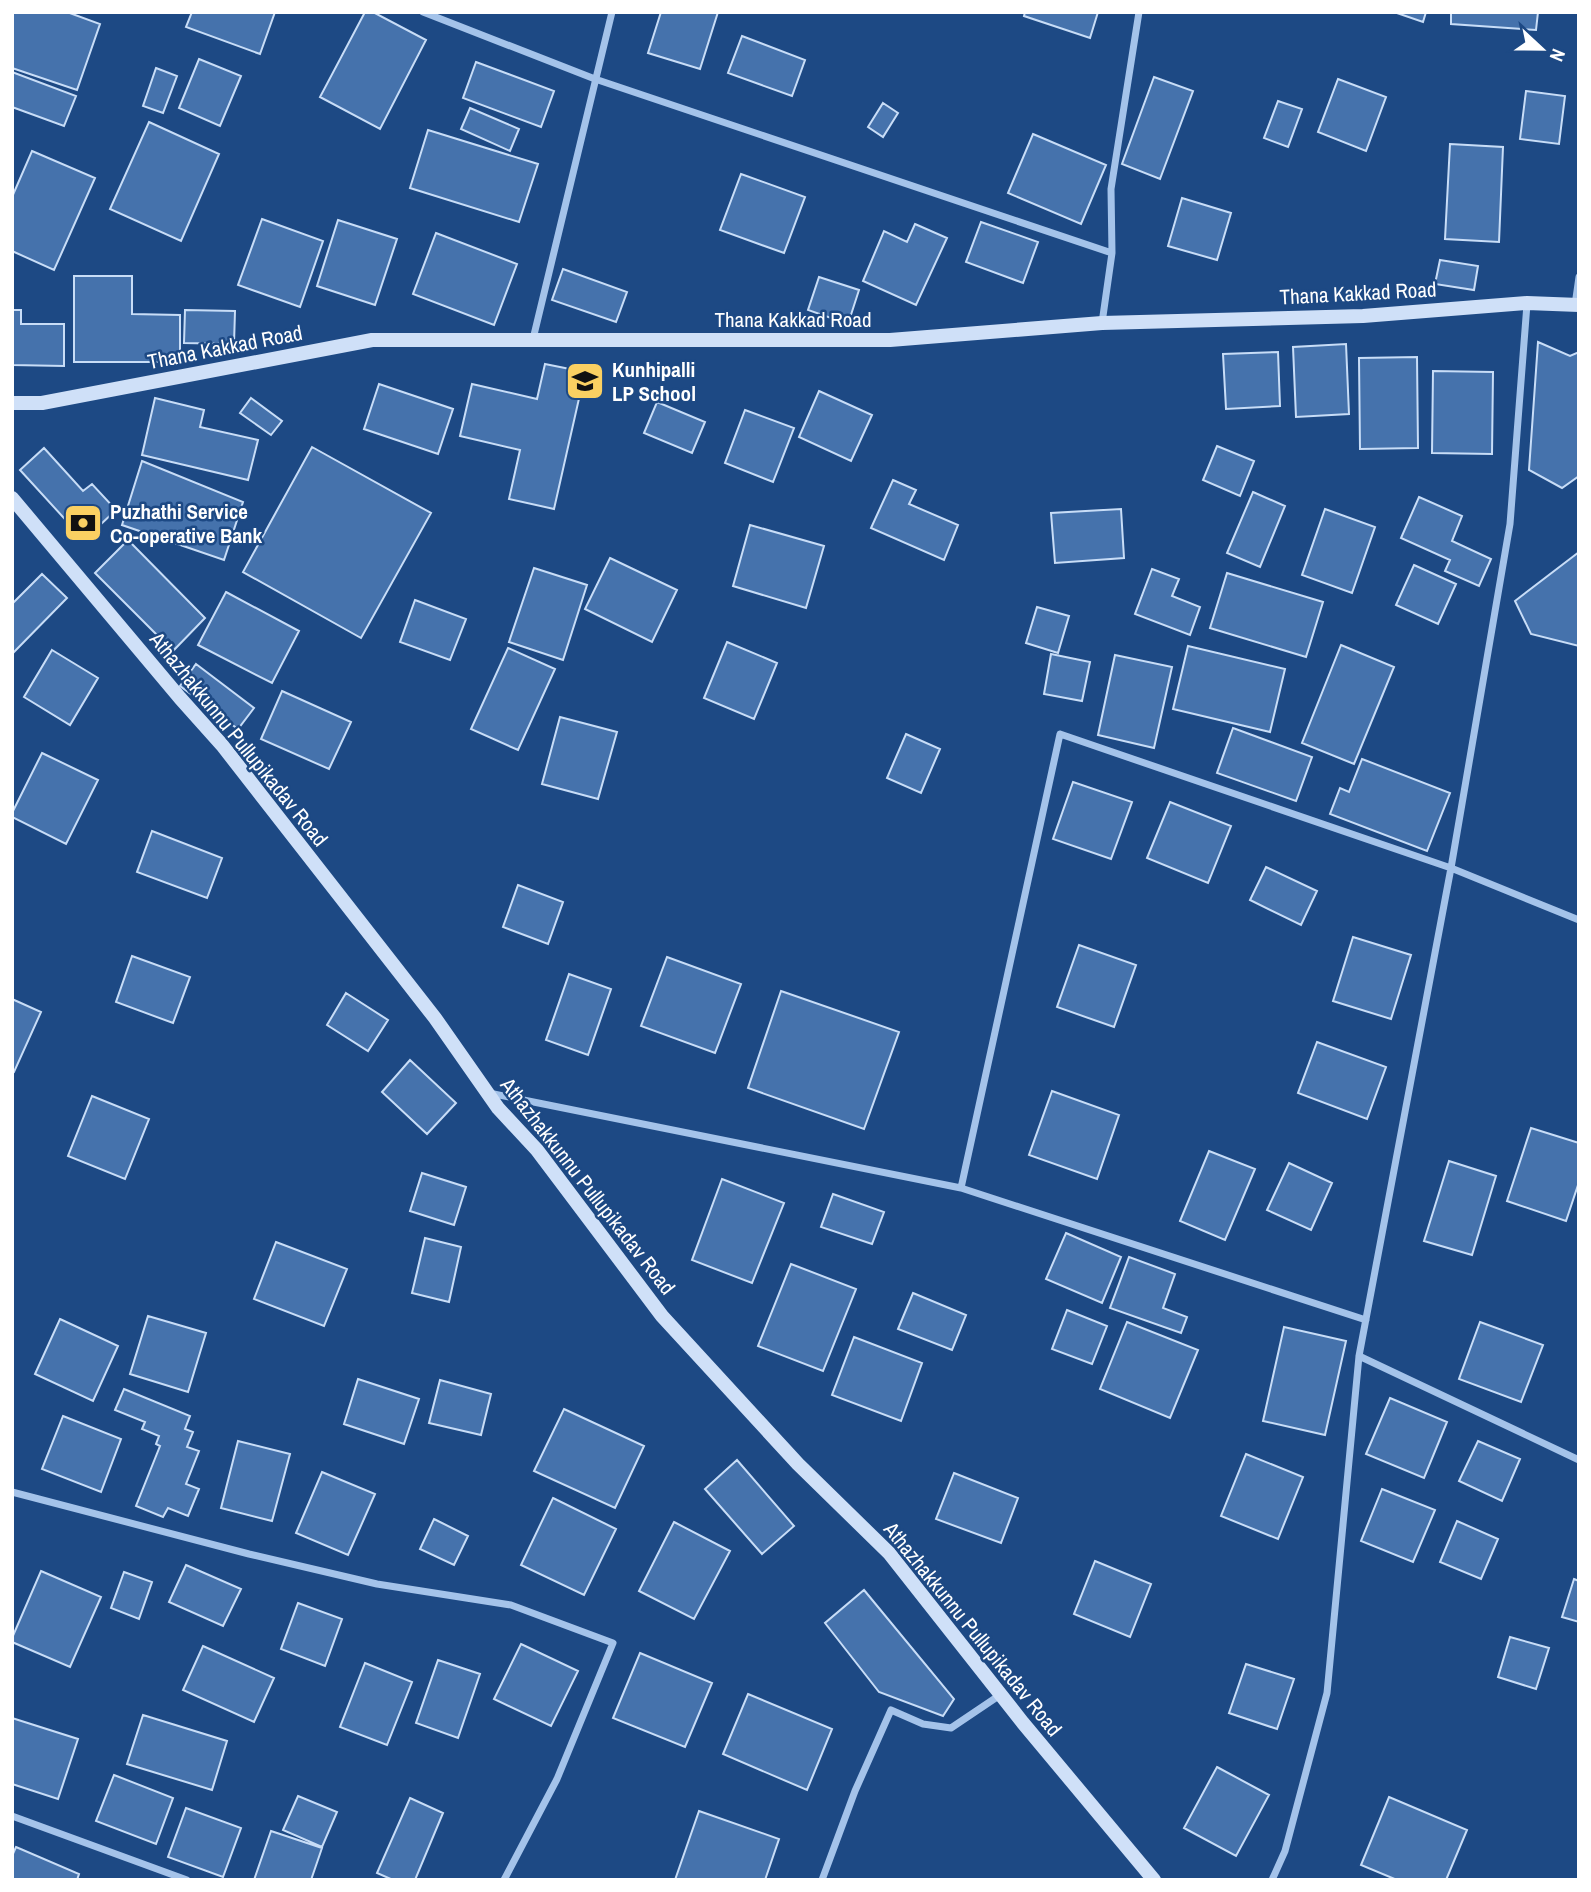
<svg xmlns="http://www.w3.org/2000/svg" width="1591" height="1892" font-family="'Archivo Narrow',sans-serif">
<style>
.building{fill:#4572ac;stroke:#c8ddf7;stroke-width:2}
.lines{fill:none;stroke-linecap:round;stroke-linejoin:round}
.street{stroke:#a4c3ea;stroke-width:7}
.secondary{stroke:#cfe0f8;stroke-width:14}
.labels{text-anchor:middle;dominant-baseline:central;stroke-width:5;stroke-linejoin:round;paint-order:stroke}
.street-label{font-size:21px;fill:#fff;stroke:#1d4984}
.poi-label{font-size:21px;font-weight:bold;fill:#fff;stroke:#1d4984;text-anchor:start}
</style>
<rect width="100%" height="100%" fill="#1d4984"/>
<path class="building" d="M12,12H67L100,24L77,90L12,68Z
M192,12H275L260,54L186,27Z
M365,12H373L426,40L380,129L320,97Z
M661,12H718L700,69L648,53Z
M1025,12H1098L1090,38L1024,16Z
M1394,12H1426L1423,22Z
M1451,12H1538L1536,30L1451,24Z
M742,36L805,60L792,96L728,73Z
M199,59L241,76L220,126L179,108Z
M476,62L554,91L541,127L463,98Z
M156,68L177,76L163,113L143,106Z
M12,72L76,96L64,126L12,107Z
M1154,77L1193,91L1160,179L1122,164Z
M1338,79L1386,97L1366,151L1318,132Z
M1526,91L1565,96L1559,144L1520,139Z
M1278,101L1302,109L1288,147L1264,138Z
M883,103L898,113L883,137L868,127Z
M470,108L519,129L510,151L461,129Z
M149,122L219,154L181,241L110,209Z
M428,130L538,164L519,222L410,188Z
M1033,134L1106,165L1081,224L1008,193Z
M1450,144L1503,147L1499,242L1445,239Z
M32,151L95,178L54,270L12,251V197Z
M741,174L805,197L784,253L720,230Z
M1182,198L1231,213L1217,260L1168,246Z
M262,219L323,241L300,307L238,285Z
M338,220L397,239L375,305L317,286Z
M981,222L1038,242L1023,283L966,262Z
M915,224L947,238L916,305L863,281L884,231L907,242Z
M436,233L517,264L494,325L413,294Z
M1440,260L1478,266L1474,290L1435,284Z
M563,269L627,292L616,322L552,300Z
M74,276H132V314L180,315V362H74Z
M819,277L859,290L848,324L808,310Z
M12,310H21V324H64V366L12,365Z
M185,310L235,311L234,344L184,343Z
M1538,342L1570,356L1579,352V476L1562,488L1529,470Z
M1346,344L1349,414L1296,417L1293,347Z
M1278,352L1280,406L1226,409L1223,354Z
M1417,357L1418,448L1360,449L1359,358Z
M545,364L585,372L554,509L509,499L520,450L460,436L472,384L537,399Z
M1433,371L1493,372L1492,454L1432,453Z
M379,384L453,409L438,454L364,429Z
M819,391L872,415L851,461L799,437Z
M155,398L204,410L200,427L258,440L248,480L142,455Z
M251,398L282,421L271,435L240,413Z
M657,402L705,422L692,453L644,433Z
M745,410L794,428L773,482L725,463Z
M1217,446L1254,461L1240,496L1203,480Z
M312,447L431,513L361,638L243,572Z
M44,448L83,491L92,484L116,510L84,540L20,470Z
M142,461L243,502L224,560L122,525Z
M893,480L916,490L909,504L958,525L944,560L871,528Z
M1253,492L1285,506L1260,567L1227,553Z
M1419,497L1462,516L1452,541L1491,559L1479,586L1445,571L1450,560L1401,538Z
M1121,509L1124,558L1055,563L1051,513Z
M1325,509L1375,527L1352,593L1302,575Z
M750,525L824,546L806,608L733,586Z
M128,540L205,618L173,651L95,573Z
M1579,552V646L1531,634L1515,601Z
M610,558L677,590L652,642L585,609Z
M1414,565L1456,584L1438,624L1396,605Z
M534,568L587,585L563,660L509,642Z
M1152,569L1179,579L1172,596L1200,607L1190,635L1135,614Z
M1227,573L1323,602L1306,657L1210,628Z
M42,574L67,598L14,652L12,650V604Z
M226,592L299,631L272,683L198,645Z
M415,600L466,619L450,660L400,642Z
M1037,607L1069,616L1058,653L1026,643Z
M727,642L777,663L754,719L704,698Z
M1341,645L1394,667L1354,764L1302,743Z
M1188,646L1285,669L1270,732L1173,709Z
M508,648L555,669L518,750L471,729Z
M52,650L98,678L70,725L24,697Z
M1051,654L1090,662L1082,701L1044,694Z
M1115,655L1172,667L1154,748L1098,735Z
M196,664L254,708L238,729L180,686Z
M282,691L351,722L329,769L261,739Z
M560,717L617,732L598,799L542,784Z
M1233,728L1312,757L1296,801L1217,773Z
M906,734L940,749L921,793L887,778Z
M42,753L98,780L66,844L12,817V813Z
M1362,759L1450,793L1427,851L1330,814L1340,788L1349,792Z
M1073,782L1132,802L1111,859L1053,839Z
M1170,802L1231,826L1208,883L1147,858Z
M152,831L222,858L207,898L137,872Z
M1266,867L1317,891L1301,925L1250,900Z
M518,885L563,902L548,944L503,927Z
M1353,937L1411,955L1391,1019L1333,1001Z
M1079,945L1136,965L1114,1027L1057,1007Z
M132,956L190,977L173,1023L116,1002Z
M667,957L741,984L715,1053L641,1026Z
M569,974L611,989L588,1055L546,1040Z
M781,991L899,1032L864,1129L748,1088Z
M346,993L388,1020L368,1051L327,1025Z
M12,999L41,1012L14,1072L12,1071Z
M1317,1042L1386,1067L1367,1119L1298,1093Z
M410,1060L456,1103L427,1134L382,1092Z
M1052,1091L1119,1115L1097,1179L1029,1155Z
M92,1096L149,1119L125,1179L68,1156Z
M1531,1128L1579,1143V1182L1566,1221L1507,1201Z
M1209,1151L1255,1169L1225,1240L1180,1221Z
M1449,1161L1496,1176L1472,1255L1424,1241Z
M1289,1163L1332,1183L1311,1230L1267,1210Z
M422,1173L466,1187L454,1225L410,1211Z
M722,1179L784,1203L752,1283L692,1260Z
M833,1194L884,1212L872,1244L821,1227Z
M1066,1233L1121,1257L1102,1303L1046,1279Z
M425,1238L461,1247L449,1302L412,1293Z
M276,1242L347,1269L324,1326L254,1299Z
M1129,1257L1175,1274L1163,1308L1187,1317L1181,1333L1110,1308Z
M791,1264L856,1289L823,1371L758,1346Z
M913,1293L966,1315L952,1350L898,1329Z
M1067,1310L1107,1326L1092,1364L1052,1349Z
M148,1316L206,1333L188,1392L130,1374Z
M60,1319L118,1346L93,1401L35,1374Z
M1127,1322L1198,1350L1170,1418L1100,1389Z
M1480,1322L1543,1345L1521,1402L1459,1379Z
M1284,1327L1346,1341L1325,1435L1263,1421Z
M854,1337L922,1363L901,1421L832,1395Z
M358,1379L419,1399L404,1444L344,1424Z
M440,1380L491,1394L481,1435L429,1423Z
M124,1389L190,1416L185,1429L193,1432L187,1447L199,1451L186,1484L199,1489L188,1516L168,1508L163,1517L136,1506L160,1446L156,1444L159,1436L142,1429L145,1422L115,1410Z
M1390,1398L1447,1422L1424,1478L1366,1454Z
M564,1409L644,1446L615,1508L534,1471Z
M63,1416L121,1439L101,1492L42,1469Z
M238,1441L290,1454L272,1521L221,1508Z
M1478,1441L1520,1459L1502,1501L1459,1481Z
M1246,1454L1303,1477L1278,1539L1221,1516Z
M737,1460L794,1526L762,1554L705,1489Z
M322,1472L375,1494L348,1555L296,1533Z
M954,1473L1018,1498L1001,1543L936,1519Z
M1382,1489L1435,1510L1413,1562L1361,1541Z
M553,1498L616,1529L584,1595L521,1565Z
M434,1519L468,1536L454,1565L420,1549Z
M1457,1521L1498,1539L1481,1579L1440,1562Z
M674,1522L730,1551L694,1619L639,1591Z
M1095,1561L1151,1584L1130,1637L1074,1614Z
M186,1565L241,1589L223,1626L169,1602Z
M41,1571L101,1597L70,1667L12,1642V1638Z
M124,1572L152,1582L139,1619L111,1608Z
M1574,1579L1579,1581V1622L1562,1617Z
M864,1590L954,1699L943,1716L879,1692L825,1623Z
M298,1603L342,1619L325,1666L281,1649Z
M1510,1637L1549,1648L1536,1689L1498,1677Z
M521,1644L578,1671L551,1726L494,1699Z
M203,1646L274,1678L254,1722L183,1690Z
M640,1653L712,1683L685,1747L613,1718Z
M438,1660L480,1674L458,1738L416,1723Z
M365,1663L412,1682L387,1745L340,1727Z
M1246,1664L1294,1679L1277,1729L1229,1713Z
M748,1694L832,1729L807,1790L723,1754Z
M143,1715L227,1741L212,1790L127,1764Z
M12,1718L78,1739L58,1799L12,1784Z
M1217,1767L1269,1795L1236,1856L1184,1828Z
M114,1775L173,1798L156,1844L96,1821Z
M298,1796L337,1812L322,1847L283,1830Z
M1389,1797L1467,1830L1446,1880H1397L1361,1865Z
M410,1798L443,1813L415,1880H393L377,1873Z
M186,1808L241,1828L223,1877L168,1857Z
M699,1811L779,1839L765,1880H675Z
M271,1831L322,1848L311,1880H254Z
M16,1847L79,1874L77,1880H12V1856Z"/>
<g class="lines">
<path class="street" d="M423,12L595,79L1112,253L1102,323
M1112,253L1111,189L1139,12
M1575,305L1579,277
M533,339L612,12
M489,1093L961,1188
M1366,1320L961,1188L1060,734L1451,868L1579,920
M1359,1356L1579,1460
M12,1492L249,1554L377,1584L511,1605L613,1643L557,1779L504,1880
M12,1816L187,1880
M822,1880L855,1791L891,1710L923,1724L951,1728L1000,1695
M1272,1880L1285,1851L1327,1693L1359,1356L1451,868L1510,524L1527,304"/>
<path class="secondary" d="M12,403H42L372,340H890L1102,323L1363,316L1527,303L1579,305
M12,498L180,698L222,745L435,1018L498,1108L537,1150L662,1316L798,1464L889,1553L1023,1723L1154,1880"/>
</g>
<defs>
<g id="school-square" transform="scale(2.0125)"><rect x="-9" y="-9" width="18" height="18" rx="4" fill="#fad062" stroke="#1d4984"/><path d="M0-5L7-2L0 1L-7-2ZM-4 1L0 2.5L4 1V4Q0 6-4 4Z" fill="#111"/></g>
<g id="bank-square" transform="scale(2.0125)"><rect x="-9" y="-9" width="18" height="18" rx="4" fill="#fad062" stroke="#1d4984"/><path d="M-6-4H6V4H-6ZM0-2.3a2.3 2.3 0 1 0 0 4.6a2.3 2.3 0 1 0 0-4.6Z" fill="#111"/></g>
</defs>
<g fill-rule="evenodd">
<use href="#school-square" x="585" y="381"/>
<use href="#bank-square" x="83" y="523"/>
</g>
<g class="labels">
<g class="street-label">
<text transform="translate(1358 293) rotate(-3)">Thana Kakkad Road</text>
<text x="793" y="319">Thana Kakkad Road</text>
<text transform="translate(225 347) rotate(-11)">Thana Kakkad Road</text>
<text transform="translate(239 739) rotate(51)">Athazhakkunnu Pullupikadav Road</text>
<text transform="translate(588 1186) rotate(52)">Athazhakkunnu Pullupikadav Road</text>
<text transform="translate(973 1629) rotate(51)">Athazhakkunnu Pullupikadav Road</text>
</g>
<g class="poi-label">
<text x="612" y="369">Kunhipalli<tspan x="612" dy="24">LP School</tspan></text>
<text x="110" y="511">Puzhathi Service<tspan x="110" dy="24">Co-operative Bank</tspan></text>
</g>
</g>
<rect width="1591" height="1892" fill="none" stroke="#ffffff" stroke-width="28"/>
<g transform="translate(1542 49) rotate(112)" stroke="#1d4984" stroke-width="5" paint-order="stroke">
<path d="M0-5L12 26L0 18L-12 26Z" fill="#ffffff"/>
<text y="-10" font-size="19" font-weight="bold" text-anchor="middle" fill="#ffffff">N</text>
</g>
</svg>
